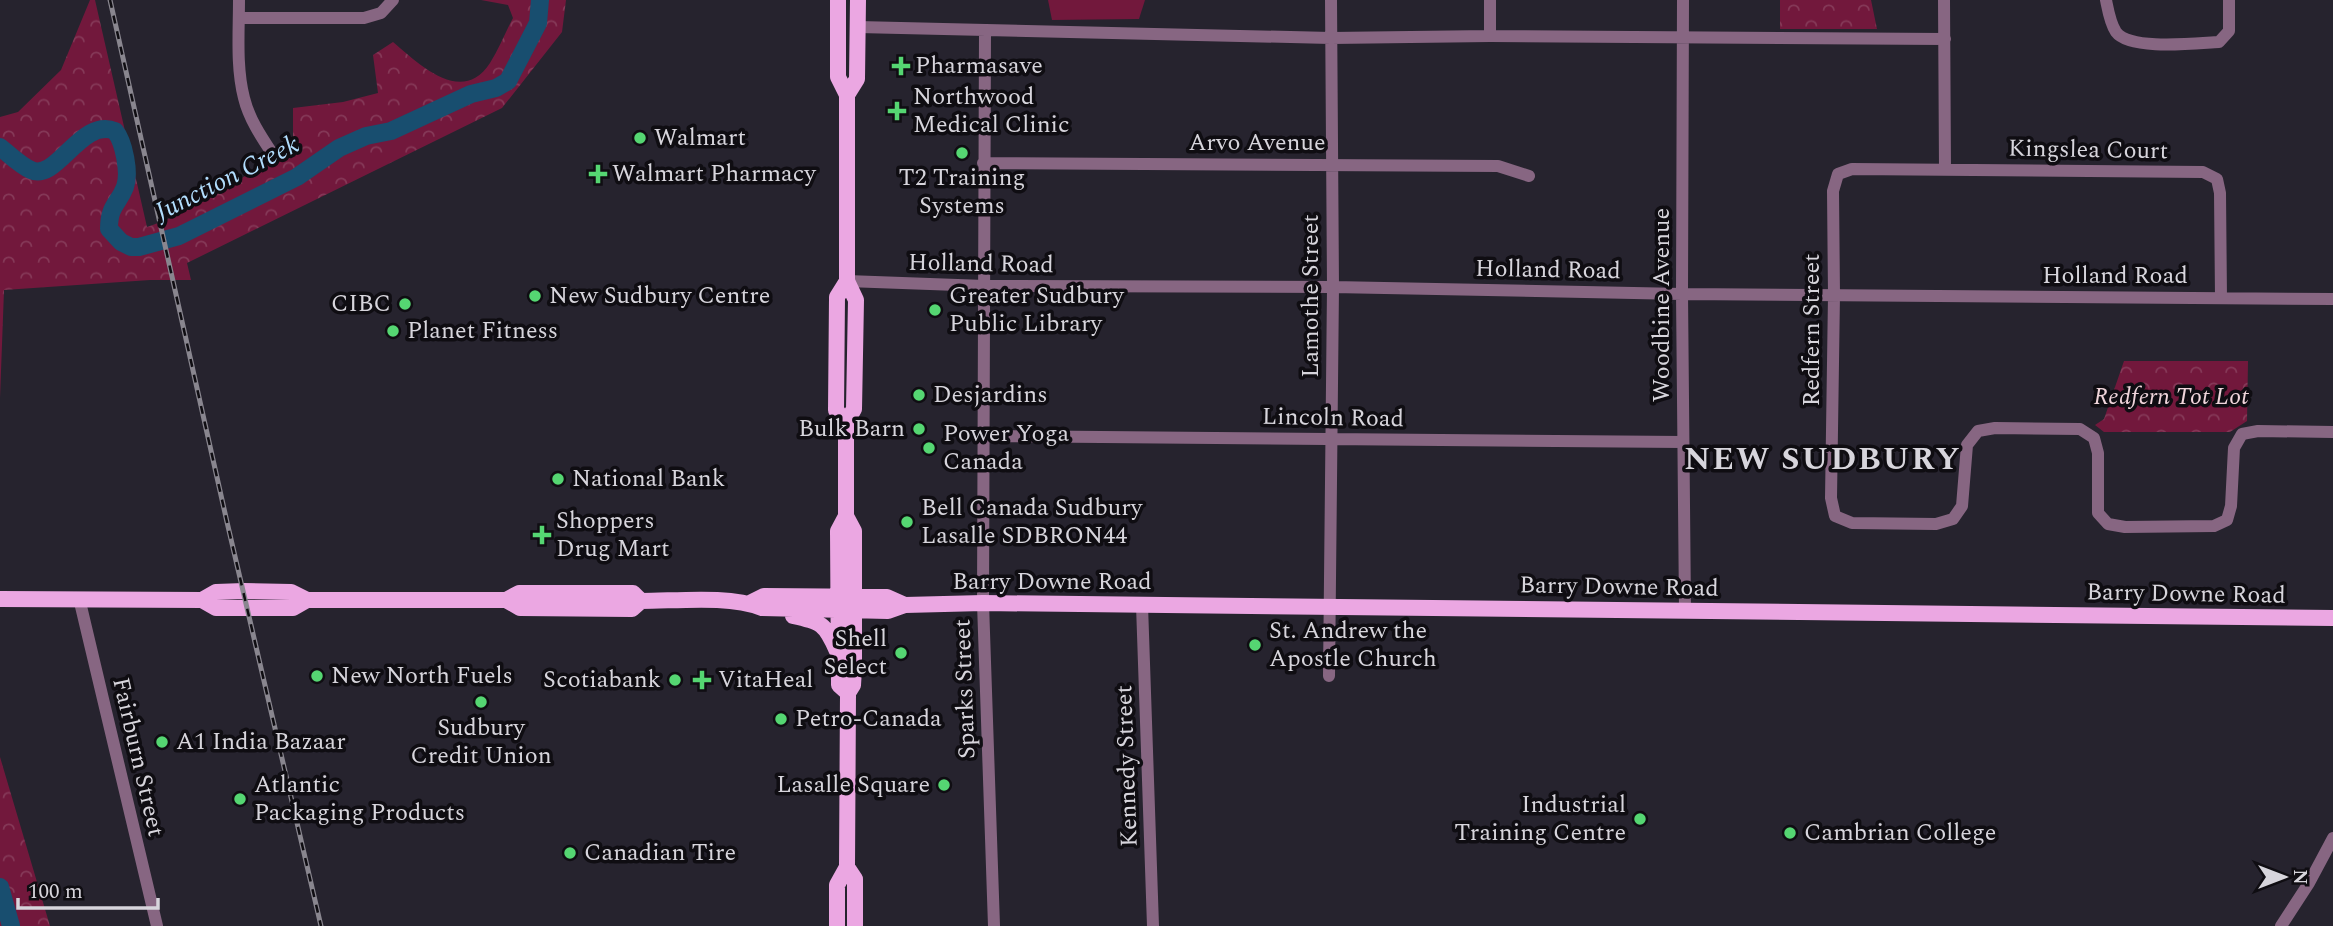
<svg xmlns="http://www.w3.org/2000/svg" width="2333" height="926" font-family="Spectral,serif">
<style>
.grass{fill:#72183c}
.forest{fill:url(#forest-crowns)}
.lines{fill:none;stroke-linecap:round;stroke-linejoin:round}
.river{stroke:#184e6f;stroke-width:18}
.minor{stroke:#876682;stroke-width:12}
.major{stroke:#eba7e2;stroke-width:16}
.rail-casing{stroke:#89868f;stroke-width:5}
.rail{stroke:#0f0d12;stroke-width:2.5;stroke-dasharray:8;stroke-linecap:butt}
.poi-dot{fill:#55d672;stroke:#0f0d12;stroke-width:2.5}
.labels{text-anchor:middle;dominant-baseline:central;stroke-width:7;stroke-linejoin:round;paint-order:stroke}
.poi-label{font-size:24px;fill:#d7d5dc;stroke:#0f0d12;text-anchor:start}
.street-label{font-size:24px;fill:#d7d5dc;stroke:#0f0d12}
.park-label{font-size:24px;font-style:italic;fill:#f0d5db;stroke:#0f0d12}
.water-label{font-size:26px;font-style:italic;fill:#b1ddfd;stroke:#0f0d12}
.district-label{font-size:32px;font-weight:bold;letter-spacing:2px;fill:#d7d5dc;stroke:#0f0d12}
</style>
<defs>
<pattern id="forest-crowns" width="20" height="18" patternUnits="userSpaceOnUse" patternTransform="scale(1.75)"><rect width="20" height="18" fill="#72183c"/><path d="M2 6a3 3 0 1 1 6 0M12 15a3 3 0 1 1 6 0" fill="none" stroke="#853958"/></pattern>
</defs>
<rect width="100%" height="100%" fill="#26232e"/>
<path class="grass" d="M1048,0H1145L1139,19L1052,20Z"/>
<path class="forest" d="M90,0H95L147,227C194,211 253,173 293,141V108L343,102L378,93L373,55L393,42C420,65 462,106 490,63C499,49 505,33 513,18L508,5L481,0H566L562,32L502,108L187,263L191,280H150L4,290L0,398V117L18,112L61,70Z
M1780,0H1871L1877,29H1780Z
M2124,361H2248L2247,421L2230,432H2104L2095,425L2104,419Z
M0,757L50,926H0Z"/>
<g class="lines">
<path class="river" d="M0,147C9,154 20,165 31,170C57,182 81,117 115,131C124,142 130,173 125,187C118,205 109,205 109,229L121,242L131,247H139L179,236L297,177L339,148L366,136L391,131L471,94L496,88L508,81L538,23L540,0
M0,887L11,926"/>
<path class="minor" d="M239,0C239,32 236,67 244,98C249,119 262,138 274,156
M1490,0V36
M1683,0L1682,294L1685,609
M1944,0L1945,169
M2106,0C2108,10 2110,23 2116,32C2130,51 2197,43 2219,42L2229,31V0
M239,18H364L381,13L393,0
M858,27L1331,38L1490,36L1945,39
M985,31L983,603L994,926
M983,163L1498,166L1529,176
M847,281L985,286L1333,287L1682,294L2333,299
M2221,298L2220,193L2217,179L2203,172L1852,169L1838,174L1833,191L1834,295L1831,498L1835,516L1852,523L1936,524L1953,519L1962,506L1967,445L1978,431L1995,428L2080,429L2094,438L2098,453V513L2108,524L2125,527L2214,526L2227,520L2231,506L2234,448L2242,434L2258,431L2333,432
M983,436L1683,442
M79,598L157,926
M1142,605L1153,926
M1329,676L1333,287L1331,0
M2281,926L2309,883L2333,838"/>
<path class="major" d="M847,95L857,79L858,0
M846,423L836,410L837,297L847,281
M846,516L838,531L839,685L848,693
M0,599L202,600L216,608H293L307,600
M202,600L216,592L244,591L291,592L307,600H506L520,608L632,609L641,601C677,601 729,595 762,608L888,611L905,605L983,603L2333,618
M506,600L519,593H633L641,601
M750,603L764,596L887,597L905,605
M793,616C821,622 825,623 837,651
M847,867L855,879V926
M837,926V885L847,867L848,693L853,685L854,669V531L846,516V423L854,409L856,300L847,281V95L838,77V0"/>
<g class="rail-casing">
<path id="rail" d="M110,0L227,522L321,926"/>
</g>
<use href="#rail" class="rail"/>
</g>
<g class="poi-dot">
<path d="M897.5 55.5h7v7h7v7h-7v7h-7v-7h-7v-7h7z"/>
<path d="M893.5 100.5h7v7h7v7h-7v7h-7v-7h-7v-7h7z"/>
<circle cx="640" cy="138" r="7"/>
<circle cx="962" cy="153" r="7"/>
<path d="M594.5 163.5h7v7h7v7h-7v7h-7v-7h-7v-7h7z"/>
<circle cx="535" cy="296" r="7"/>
<circle cx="405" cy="304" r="7"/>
<circle cx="935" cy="310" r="7"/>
<circle cx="393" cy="331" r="7"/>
<circle cx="919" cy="395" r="7"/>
<circle cx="919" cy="429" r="7"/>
<circle cx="929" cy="448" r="7"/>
<circle cx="558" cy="479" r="7"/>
<circle cx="907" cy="522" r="7"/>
<path d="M538.5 524.5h7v7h7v7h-7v7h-7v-7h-7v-7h7z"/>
<circle cx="1255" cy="645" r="7"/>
<circle cx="901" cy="653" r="7"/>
<circle cx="317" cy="676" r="7"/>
<circle cx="675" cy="680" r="7"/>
<path d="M698.5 669.5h7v7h7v7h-7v7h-7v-7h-7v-7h7z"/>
<circle cx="481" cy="702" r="7"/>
<circle cx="781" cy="719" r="7"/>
<circle cx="162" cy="742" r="7"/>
<circle cx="944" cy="785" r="7"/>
<circle cx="240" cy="799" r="7"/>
<circle cx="1640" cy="819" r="7"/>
<circle cx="1790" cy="833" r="7"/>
<circle cx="570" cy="853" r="7"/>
</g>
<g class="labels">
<g class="poi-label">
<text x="915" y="66">Pharmasave</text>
<text x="913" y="97">Northwood<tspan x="913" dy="28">Medical Clinic</tspan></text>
<text x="654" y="138">Walmart</text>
<text x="612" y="174">Walmart Pharmacy</text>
<text x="962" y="178" text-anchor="middle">T2 Training<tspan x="962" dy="28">Systems</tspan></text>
<text x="549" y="296">New Sudbury Centre</text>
<text x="949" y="296">Greater Sudbury<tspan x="949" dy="28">Public Library</tspan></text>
<text x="391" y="304" text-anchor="end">CIBC</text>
<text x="407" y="331">Planet Fitness</text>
<text x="933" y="395">Desjardins</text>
<text x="905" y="429" text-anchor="end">Bulk Barn</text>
<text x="943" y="434">Power Yoga<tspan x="943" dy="28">Canada</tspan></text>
<text x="572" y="479">National Bank</text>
<text x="921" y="508">Bell Canada Sudbury<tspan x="921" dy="28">Lasalle SDBRON44</tspan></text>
<text x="556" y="521">Shoppers<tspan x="556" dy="28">Drug Mart</tspan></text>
<text x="1269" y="631">St. Andrew the<tspan x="1269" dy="28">Apostle Church</tspan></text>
<text x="887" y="639" text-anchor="end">Shell<tspan x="887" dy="28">Select</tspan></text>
<text x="331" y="676">New North Fuels</text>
<text x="661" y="680" text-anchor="end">Scotiabank</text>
<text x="718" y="680">VitaHeal</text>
<text x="795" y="719">Petro-Canada</text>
<text x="481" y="728" text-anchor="middle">Sudbury<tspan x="481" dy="28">Credit Union</tspan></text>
<text x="176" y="742">A1 India Bazaar</text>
<text x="254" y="785">Atlantic<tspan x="254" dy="28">Packaging Products</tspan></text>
<text x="930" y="785" text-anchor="end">Lasalle Square</text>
<text x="1626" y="805" text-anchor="end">Industrial<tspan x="1626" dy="28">Training Centre</tspan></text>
<text x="1804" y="833">Cambrian College</text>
<text x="584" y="853">Canadian Tire</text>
</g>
<g class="street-label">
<text x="1257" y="143">Arvo Avenue</text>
<text transform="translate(2088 150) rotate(1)">Kingslea Court</text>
<text transform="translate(981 264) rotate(1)">Holland Road</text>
<text transform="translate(1548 270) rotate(1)">Holland Road</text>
<text x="2115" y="276">Holland Road</text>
<text transform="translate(1311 296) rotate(-90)">Lamothe Street</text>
<text transform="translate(1662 305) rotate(-90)">Woodbine Avenue</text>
<text transform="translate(1812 330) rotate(-90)">Redfern Street</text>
<text transform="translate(1333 418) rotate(1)">Lincoln Road</text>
<text x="1052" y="582">Barry Downe Road</text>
<text transform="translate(1619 587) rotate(1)">Barry Downe Road</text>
<text transform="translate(2186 594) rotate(1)">Barry Downe Road</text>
<text transform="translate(965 689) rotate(-92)">Sparks Street</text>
<text transform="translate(138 757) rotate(77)">Fairburn Street</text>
<text transform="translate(1127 766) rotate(-92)">Kennedy Street</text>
</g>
<g class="park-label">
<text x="2171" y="397">Redfern Tot Lot</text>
</g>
<g class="water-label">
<text transform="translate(227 178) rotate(-27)">Junction Creek</text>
</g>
<g class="district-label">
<text x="1823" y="459">NEW SUDBURY</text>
</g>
</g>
<g transform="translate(2284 877) rotate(90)" stroke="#0f0d12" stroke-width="5" paint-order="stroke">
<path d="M0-5L12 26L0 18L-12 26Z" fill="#d7d5dc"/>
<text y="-10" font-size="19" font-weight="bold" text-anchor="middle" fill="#d7d5dc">N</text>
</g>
<path d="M18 898v10h140v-10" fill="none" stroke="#d7d5dc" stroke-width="3.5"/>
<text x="28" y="898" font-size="21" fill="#d7d5dc" stroke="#0f0d12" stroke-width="5" paint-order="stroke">100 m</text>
</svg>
